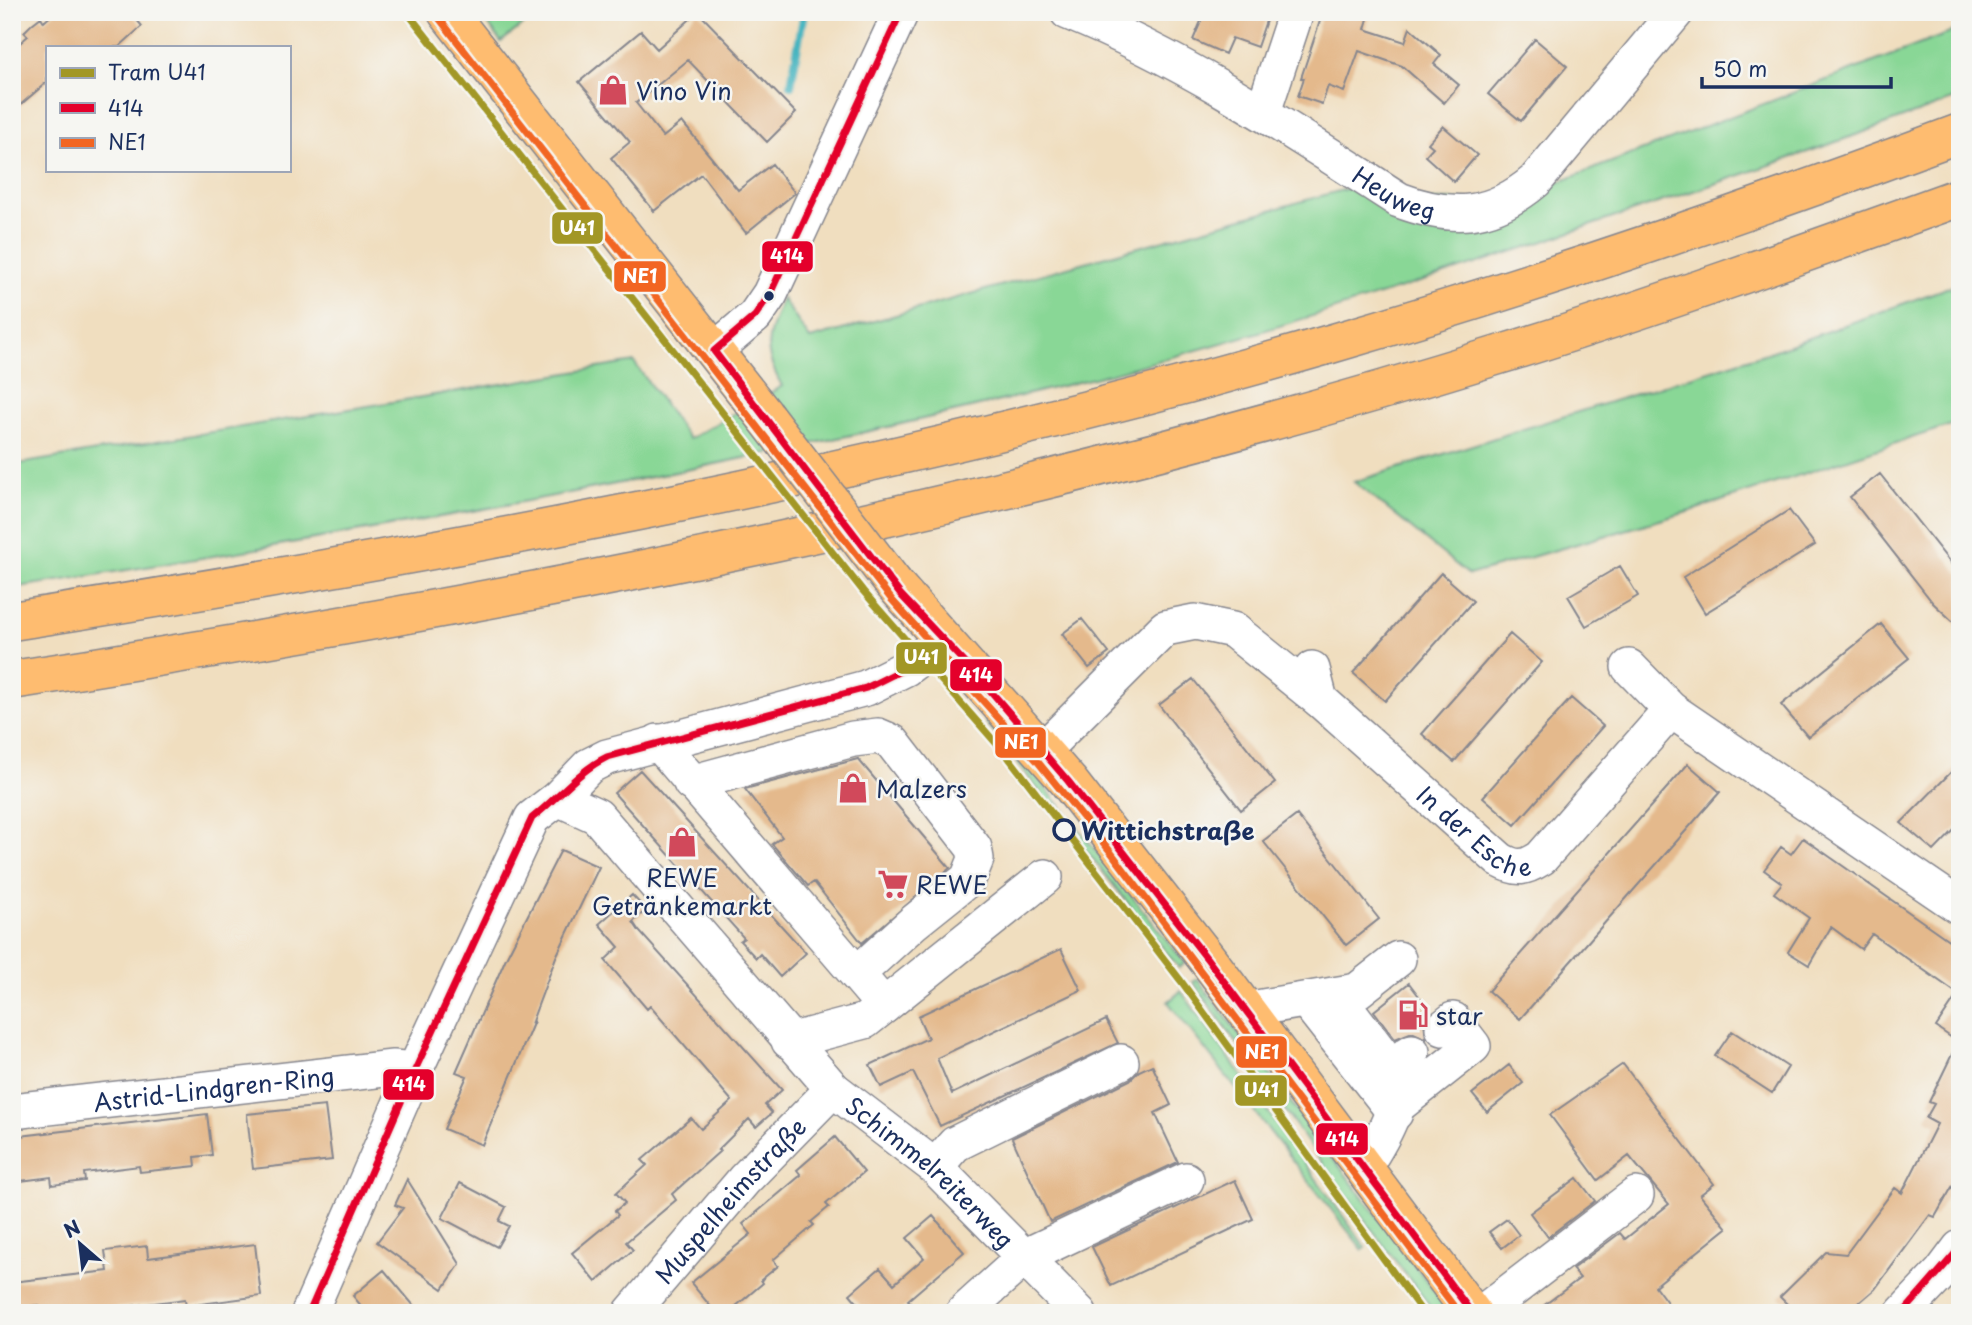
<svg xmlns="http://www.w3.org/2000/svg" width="1972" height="1325" font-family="'Playpen Sans',sans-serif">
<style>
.green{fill:#89d796;stroke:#52837a;stroke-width:2}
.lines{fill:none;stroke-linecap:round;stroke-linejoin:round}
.stream{stroke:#45b4bf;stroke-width:8}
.building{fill:#e4b98c}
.minor-casing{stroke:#86868e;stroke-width:38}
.major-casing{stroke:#86868e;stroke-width:41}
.highway-casing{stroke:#86868e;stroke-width:41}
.minor{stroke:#fff;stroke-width:35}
.major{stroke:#febc70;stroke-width:38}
.highway{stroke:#febc70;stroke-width:38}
.major-bridge-casing{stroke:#86868e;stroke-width:41;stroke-linecap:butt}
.major-bridge{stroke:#febc70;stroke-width:38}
.bus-1-casing{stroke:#f6f6f2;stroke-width:12}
.bus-2-casing{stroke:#f6f6f2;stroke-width:12}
.bus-1{stroke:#e4002b;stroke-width:7}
.bus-2{stroke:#f26522;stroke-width:7}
.tram-1-casing{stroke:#f6f6f2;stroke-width:12}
.tram-1{stroke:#a29726;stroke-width:7}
.bus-dot{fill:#1b2f5e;stroke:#f6f6f2;stroke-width:2.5}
.stop-dot{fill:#f6f6f2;stroke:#1b2f5e;stroke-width:3.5}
.labels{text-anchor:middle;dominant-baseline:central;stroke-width:5;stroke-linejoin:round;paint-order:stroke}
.poi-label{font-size:24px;fill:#1b2f5e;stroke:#f6f6f2;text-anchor:start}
.street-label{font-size:24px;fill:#1b2f5e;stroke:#f6f6f2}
.stop-label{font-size:24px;font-weight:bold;fill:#1b2f5e;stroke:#f6f6f2;text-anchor:start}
.line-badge{stroke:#f6f6f2;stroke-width:2.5}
.badge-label{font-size:19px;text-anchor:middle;font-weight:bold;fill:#fff}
</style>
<rect width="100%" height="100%" fill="#f6f6f2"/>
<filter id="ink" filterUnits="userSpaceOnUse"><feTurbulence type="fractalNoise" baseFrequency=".0143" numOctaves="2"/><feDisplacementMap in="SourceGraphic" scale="14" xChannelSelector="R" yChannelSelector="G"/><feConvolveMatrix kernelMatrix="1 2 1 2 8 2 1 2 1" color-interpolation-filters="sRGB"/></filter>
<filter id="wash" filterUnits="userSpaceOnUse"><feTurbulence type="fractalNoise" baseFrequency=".00686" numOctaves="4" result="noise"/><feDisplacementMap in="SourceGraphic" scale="28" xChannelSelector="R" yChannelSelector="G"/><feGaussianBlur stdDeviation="1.57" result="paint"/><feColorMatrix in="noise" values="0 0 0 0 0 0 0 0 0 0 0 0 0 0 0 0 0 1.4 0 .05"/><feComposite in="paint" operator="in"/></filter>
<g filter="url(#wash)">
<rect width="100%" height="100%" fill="#f0debf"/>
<path class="green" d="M480,12H539L501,42Z
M1960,29V97C1830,146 1699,189 1568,233C1405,288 1241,341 1074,383C724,470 369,533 12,588V465L634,362L689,439L782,386C760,346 768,339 782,298L810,339L1371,182L1399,200H1512Z
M1960,283V422L1691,511L1469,575L1354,482L1773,351Z
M990,718L1185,963L1179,968L985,722Z
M1197,979L1451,1313H1435L1339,1186L1193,982Z
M1181,991L1366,1248L1363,1250L1168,1002Z"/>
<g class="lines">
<path class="stream" d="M791,85L804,12"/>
</g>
<g id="blocks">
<path class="building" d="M55,12H130L142,26L119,47H47V82L12,112V50L28,36L24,32L32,24L41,17L44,22Z
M698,12L796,113L767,142L688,60L636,103L663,137L682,122L738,190L772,164L795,193L746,233L701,174L654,211L611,158L630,142L579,82L641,31L657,49Z
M1205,12H1269L1257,47L1232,38L1225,54L1193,40Z
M1323,12H1370L1365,29L1405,42L1410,28L1441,55L1434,64L1459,85L1444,103L1402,66L1359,51L1344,92L1328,86L1322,104L1298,96L1304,78H1301Z
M1535,39L1567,66L1521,121L1488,94Z
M1443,126L1477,155L1454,182L1425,156L1433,147L1428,143Z
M1880,474L1960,575V628L1933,603L1850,497Z
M1789,510L1815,545L1705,613L1683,577Z
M1620,566L1638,596L1586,626L1568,596Z
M1441,573L1473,601L1385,701L1353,673Z
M1082,619L1109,653L1089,668L1062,634Z
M1881,624L1909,658L1808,737L1781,705Z
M1510,634L1542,662L1454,762L1422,734Z
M1193,679L1275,783L1241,810L1159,705Z
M1571,698L1603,726L1515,825L1483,797Z
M858,759L950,868L862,943L814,882L808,886L772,844L782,837L745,789Z
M1960,763V824L1934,851L1901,823Z
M1688,764L1720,792L1520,1019L1488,991Z
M640,770L806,953L780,977L760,954L756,958L740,941L744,938L614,793Z
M1297,815L1379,919L1346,945L1263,841Z
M1803,838L1960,948V1173L1935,1217L1930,1215L1875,1289L1847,1313H1796L1780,1297L1826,1252L1846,1254L1895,1188L1902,1193L1937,1124L1926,1118L1934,1104L1929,1102L1958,1042L1936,1027L1958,994L1872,934L1861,949L1831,927L1809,965L1788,952L1809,918L1774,893L1782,883L1764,870L1781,847L1791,854Z
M561,850L599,867L556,957L531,1024L534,1021L482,1145L444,1129L467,1076L456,1072L506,958Z
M632,895L646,910L633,922L639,931L782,1090L765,1105L772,1113L756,1127L749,1119L718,1150L720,1151L672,1194L676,1200L626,1242L633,1250L596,1282L572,1253L618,1215L615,1211L625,1203L616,1193L647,1165L642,1160L691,1118L701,1129L732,1101L650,1006L647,1009L605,960L619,947L599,924Z
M1061,949L1081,990L937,1058L952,1094L1106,1020L1118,1043L940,1126L913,1072L881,1087L870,1065L928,1038L918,1016Z
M1409,983L1431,1012L1424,1021L1426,1039L1412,1032L1395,1039L1374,1011Z
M1732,1031L1788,1067L1772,1093L1715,1056Z
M1623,1064L1714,1184L1700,1195L1727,1228L1655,1286L1675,1313H1534L1580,1278L1572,1269L1620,1233L1625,1239L1669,1204L1629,1156L1598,1180L1550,1115Z
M1152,1065L1171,1105L1155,1113L1178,1162L1050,1222L1012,1138L1130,1080L1139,1071Z
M1509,1065L1523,1083L1487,1112L1472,1094Z
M325,1106L332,1160L253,1169L247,1114Z
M207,1114L212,1155L195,1157L196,1166L140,1172L139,1166L84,1173L85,1181L52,1185L51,1177L12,1182V1137Z
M835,1137L864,1172L826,1204L829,1207L811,1222L814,1225L773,1260L778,1266L761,1280L763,1283L728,1313H716L691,1283L751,1234L743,1224L801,1175L797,1170Z
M1577,1178L1595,1201L1548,1237L1530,1213Z
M407,1179L460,1264L443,1289L377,1242L403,1208L395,1205Z
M1235,1180L1253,1219L1111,1286L1092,1247Z
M460,1183L506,1207L499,1221L509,1226L497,1247L442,1218Z
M933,1216L964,1252L908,1300L910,1302L898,1313H866L850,1294L880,1268L894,1284L924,1258L907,1238Z
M1507,1219L1519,1235L1502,1248L1489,1232Z
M255,1244L261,1296L186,1306L185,1299L77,1313H40L39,1305L12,1308V1282L108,1271L105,1251L147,1246L148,1258Z
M384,1270L420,1313H367L353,1296Z"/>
</g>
</g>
<g filter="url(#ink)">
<use href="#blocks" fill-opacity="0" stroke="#86868e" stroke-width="2"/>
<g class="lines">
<g class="minor-casing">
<g id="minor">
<path id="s1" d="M1068,12C1186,60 1292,131 1399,200C1452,220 1491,218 1535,181L1676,12"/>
<path d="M1263,112L1296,12"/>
<path d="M714,351L755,316L770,294L901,12"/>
<path d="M1629,667L1671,710L1960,907"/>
<path id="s2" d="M1312,669L1320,700L1500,860C1518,870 1525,868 1541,858L1671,710"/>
<path d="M658,742L884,1006"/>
<path d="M1042,751L1165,628L1195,622L1233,630L1320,700"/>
<path d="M691,783L853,739L878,736L892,742L974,848L976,859L968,879L913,923L857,974"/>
<path id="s3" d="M558,798L597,816L833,1089L935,1167L1079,1313"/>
<path d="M1337,996L1402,1081"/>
<path d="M1307,1001L1395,1113"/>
<path d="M1245,1010L1357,991L1398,959"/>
<path d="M789,1041L865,1021L1045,877"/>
<path d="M1397,1106L1473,1046L1453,1020L1443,1028"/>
<path id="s4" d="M12,1111L393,1068L415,1070"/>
<path d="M935,1167L955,1144L1121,1062"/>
<path d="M1363,1168C1392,1124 1397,1107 1407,1055L1412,1052"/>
<path d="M309,1313L415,1070L532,818L558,798L589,766L607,757L866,688L906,668L942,641"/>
<path id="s5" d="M631,1313L744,1180L833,1089"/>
<path d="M963,1313L1026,1256L1186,1180"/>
<path d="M1482,1313L1636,1195"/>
<path d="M1903,1313L1942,1272L1960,1248"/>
</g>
</g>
<g class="major-casing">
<path id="major" d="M447,12L764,415
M894,584L1068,781L1208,960L1472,1313"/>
</g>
<g class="highway-casing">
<path id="highway" d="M12,621C455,551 897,470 1327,345C1540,283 1751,211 1960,133
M12,680C511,603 1009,506 1492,357C1649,309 1805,253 1960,197"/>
</g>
<use href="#minor" class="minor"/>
<use href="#major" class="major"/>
<use href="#highway" class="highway"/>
<g class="major-bridge-casing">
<path id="major-bridge" d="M764,415L894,584"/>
</g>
<use href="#major-bridge" class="major-bridge"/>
<g class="bus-1-casing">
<path id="bus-1" d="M901,12L770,294L755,316L714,351L900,594L982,681L1068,781L1208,960L1472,1313
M309,1313L415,1070L532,818C558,798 578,771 607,757L866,688L906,668L942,641
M1903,1313L1960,1248"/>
</g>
<g class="bus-2-casing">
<path id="bus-2" d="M439,18L892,600L1038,762L1110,851L1459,1313"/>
</g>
<use href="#bus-1" class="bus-1"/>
<use href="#bus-2" class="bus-2"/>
<g class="tram-1-casing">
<path id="tram-1" d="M407,12L863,591L1009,758L1181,981L1423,1313"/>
</g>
<use href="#tram-1" class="tram-1"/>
</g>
</g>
<defs>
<g id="shop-bare" transform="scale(2.415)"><path d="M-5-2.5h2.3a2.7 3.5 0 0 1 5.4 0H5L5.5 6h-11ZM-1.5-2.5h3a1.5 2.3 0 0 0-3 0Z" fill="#d1495b" stroke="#f6f6f2" stroke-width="2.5" paint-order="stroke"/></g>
<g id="supermarket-bare" transform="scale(2.415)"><path d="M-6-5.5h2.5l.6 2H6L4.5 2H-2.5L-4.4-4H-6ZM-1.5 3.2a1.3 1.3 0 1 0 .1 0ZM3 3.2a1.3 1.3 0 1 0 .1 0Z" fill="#d1495b" stroke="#f6f6f2" stroke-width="2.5" paint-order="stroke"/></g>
<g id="fuel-bare" transform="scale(2.415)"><path d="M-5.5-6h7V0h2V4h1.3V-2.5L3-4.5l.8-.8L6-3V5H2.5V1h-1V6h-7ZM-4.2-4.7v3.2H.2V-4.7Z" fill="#d1495b" stroke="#f6f6f2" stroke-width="2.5" paint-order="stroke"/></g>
</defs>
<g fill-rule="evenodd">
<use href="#shop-bare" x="613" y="90"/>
<use href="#shop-bare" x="853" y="788"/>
<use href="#shop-bare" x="682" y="842"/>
<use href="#supermarket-bare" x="893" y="884"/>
<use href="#fuel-bare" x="1413" y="1015"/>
</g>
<circle class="bus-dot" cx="769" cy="296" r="6"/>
<circle class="stop-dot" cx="1064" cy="830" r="10"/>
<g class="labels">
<g class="poi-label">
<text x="636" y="90">Vino Vin</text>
<text x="876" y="788">Malzers</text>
<text x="682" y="877" text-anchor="middle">REWE<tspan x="682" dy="28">Getränkemarkt</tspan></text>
<text x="916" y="884">REWE</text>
<text x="1436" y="1015">star</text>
</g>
<g class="street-label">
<text stroke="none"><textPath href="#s1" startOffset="374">Heuweg</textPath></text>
<text stroke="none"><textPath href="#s2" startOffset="236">In der Esche</textPath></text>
<text stroke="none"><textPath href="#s4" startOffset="203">Astrid-Lindgren-Ring</textPath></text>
<text stroke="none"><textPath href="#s3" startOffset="532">Schimmelreiterweg</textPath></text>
<text stroke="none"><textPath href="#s5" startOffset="150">Muspelheimstraße</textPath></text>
</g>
<g class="stop-label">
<text x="1081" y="830">Wittichstraße</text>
</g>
</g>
<g class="line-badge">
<rect x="551" y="211" width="53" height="34" rx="7" fill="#a29726"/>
<rect x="761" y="240" width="53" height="33" rx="7" fill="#e4002b"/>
<rect x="613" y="260" width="54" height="33" rx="7" fill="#f26522"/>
<rect x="895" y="641" width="53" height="34" rx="7" fill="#a29726"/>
<rect x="949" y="658" width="54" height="34" rx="7" fill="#e4002b"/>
<rect x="994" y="726" width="53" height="33" rx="7" fill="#f26522"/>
<rect x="1235" y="1035" width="53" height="34" rx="7" fill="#f26522"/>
<rect x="382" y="1068" width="53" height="33" rx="7" fill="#e4002b"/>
<rect x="1234" y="1074" width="54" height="33" rx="7" fill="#a29726"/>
<rect x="1315" y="1122" width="54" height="34" rx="7" fill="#e4002b"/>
</g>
<g class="badge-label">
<text x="577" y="235">U41</text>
<text x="787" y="263">414</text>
<text x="640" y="283">NE1</text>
<text x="921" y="664">U41</text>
<text x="976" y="682">414</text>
<text x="1021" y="749">NE1</text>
<text x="1262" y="1059">NE1</text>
<text x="409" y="1091">414</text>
<text x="1261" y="1097">U41</text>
<text x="1342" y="1146">414</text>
</g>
<rect width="1972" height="1325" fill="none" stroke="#f6f6f2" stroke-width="42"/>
<rect x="46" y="46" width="245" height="126" fill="#f6f6f2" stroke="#9ea6b7" stroke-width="2"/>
<rect x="60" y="68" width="35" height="10" fill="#a29726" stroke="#9ea6b7" stroke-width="2"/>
<text x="108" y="80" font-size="21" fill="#1b2f5e">Tram U41</text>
<rect x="60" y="103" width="35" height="10" fill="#e4002b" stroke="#9ea6b7" stroke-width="2"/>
<text x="108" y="116" font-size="21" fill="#1b2f5e">414</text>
<rect x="60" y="138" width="35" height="10" fill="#f26522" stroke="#9ea6b7" stroke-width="2"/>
<text x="108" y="150" font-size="21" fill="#1b2f5e">NE1</text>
<g transform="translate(80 1244) rotate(332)" stroke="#f6f6f2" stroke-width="5" paint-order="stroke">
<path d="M0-5L12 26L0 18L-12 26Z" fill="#1b2f5e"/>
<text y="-10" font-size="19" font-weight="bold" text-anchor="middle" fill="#1b2f5e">N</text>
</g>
<path d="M1702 77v10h189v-10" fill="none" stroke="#1b2f5e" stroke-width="3.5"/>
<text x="1713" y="77" font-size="21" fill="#1b2f5e" stroke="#f6f6f2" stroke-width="5" paint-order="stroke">50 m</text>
</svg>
